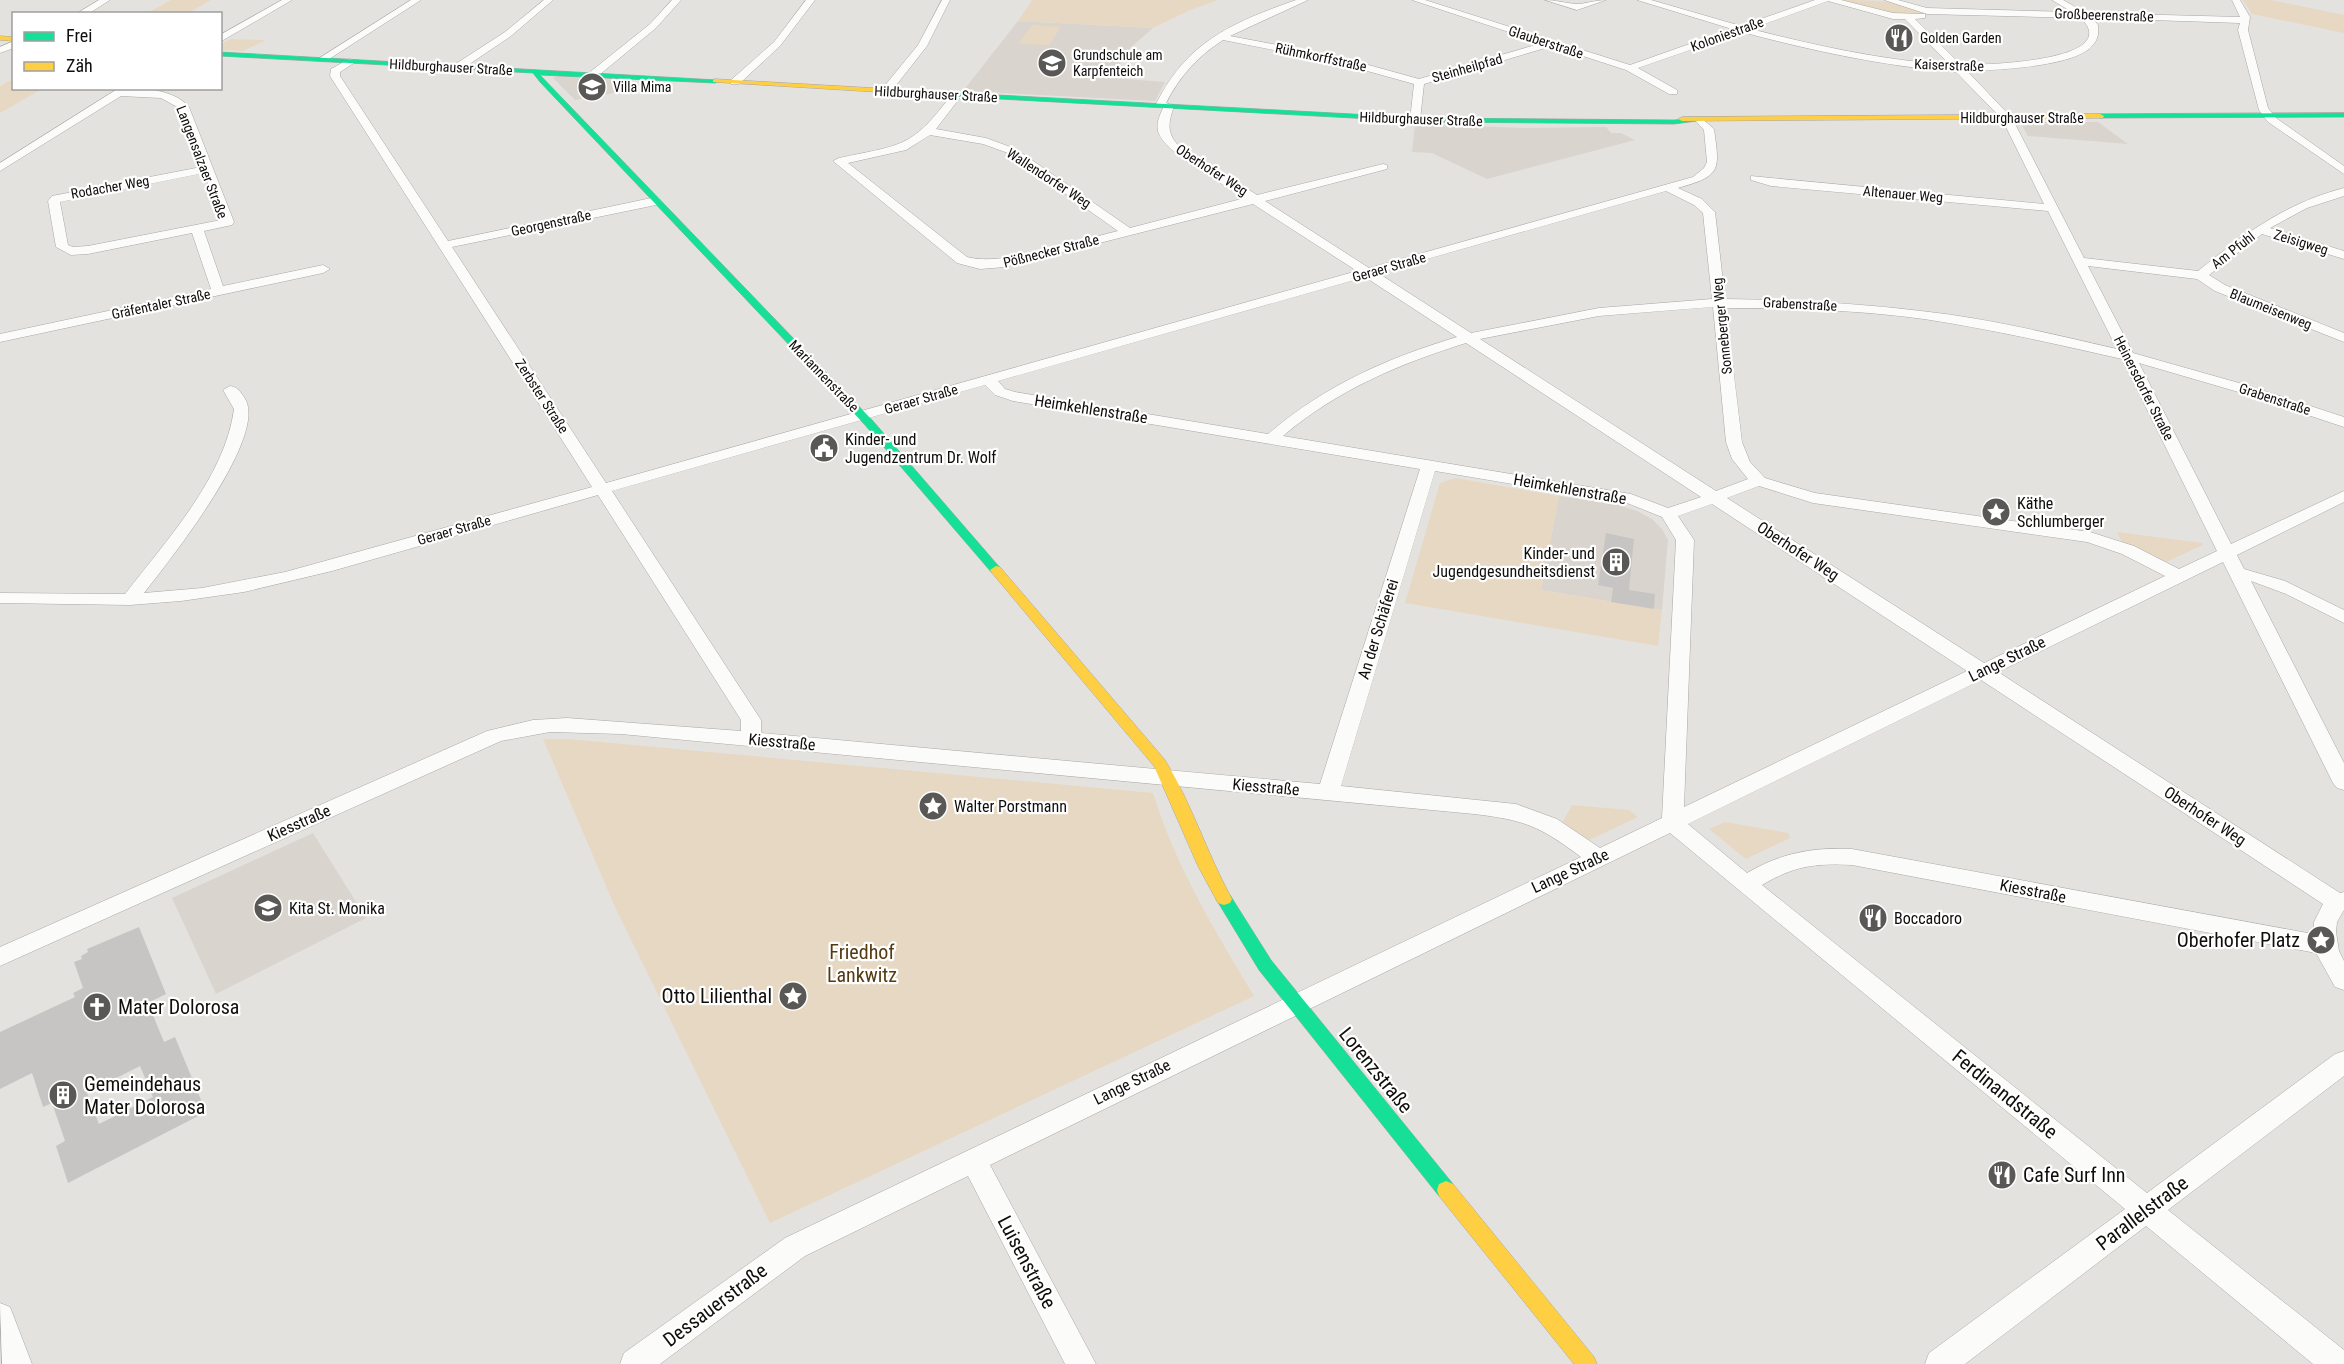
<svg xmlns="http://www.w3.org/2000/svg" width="2344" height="1364" font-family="'Roboto Condensed',sans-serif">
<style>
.built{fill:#d9d4cd}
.green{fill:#e7d8c3}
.building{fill:#c7c5c3;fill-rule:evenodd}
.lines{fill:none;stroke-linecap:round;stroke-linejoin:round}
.street-casing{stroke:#a9a7a5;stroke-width:1}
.fast-casing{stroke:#a9a7a5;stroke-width:1}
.slow-casing{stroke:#a9a7a5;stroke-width:1}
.street{fill:#fbfbfa;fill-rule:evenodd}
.fast{fill:#16e098;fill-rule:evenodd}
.slow{fill:#ffcf43;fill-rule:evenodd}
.labels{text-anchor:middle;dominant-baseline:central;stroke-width:4.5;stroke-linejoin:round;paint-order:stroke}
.far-street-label{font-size:14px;fill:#0f0e0c;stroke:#fff}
.far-poi-label{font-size:14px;fill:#0f0e0c;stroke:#fff;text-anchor:start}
.street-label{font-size:16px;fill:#0f0e0c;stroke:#fff}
.poi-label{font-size:16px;fill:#0f0e0c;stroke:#fff;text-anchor:start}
.near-poi-label{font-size:20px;fill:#0f0e0c;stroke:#fff;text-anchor:start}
.near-park-label{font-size:20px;fill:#533a10;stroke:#fff}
.near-street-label{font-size:20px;fill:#0f0e0c;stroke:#fff}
</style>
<rect width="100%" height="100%" fill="#e4e2df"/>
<path class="built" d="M1018,21L1153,28L1130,48L1111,78L1165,82L1155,101L963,91Z
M558,76L631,81L614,93L575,100L553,78Z
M2020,122H2098L2128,144L2028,136Z
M1415,124L1523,128L1606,127L1611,133H1621L1635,140L1487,179L1432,153L1412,152Z
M1559,496L1618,505L1637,511L1652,519L1662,529L1668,540L1662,610L1541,590Z
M313,833L366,918L216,994L172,898Z"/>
<path class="green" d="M171,0H211L188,13H147Z
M1032,0H1218L1190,10L1153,28L1018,21Z
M1841,0C1864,0 1905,0 1922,13L1904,16Z
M2243,0H2271L2344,15V33L2252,14Z
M1032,25L1061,27L1049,45L1018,44Z
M231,39L266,40L243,51L221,50V44Z
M13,79L14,88L42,89L0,113V86Z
M1455,478L1559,496L1541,590L1662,610L1658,646L1405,603L1440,483Z
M2117,532L2202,543L2203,545L2164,563L2122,542Z
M543,739H568L1153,793C1176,867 1215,931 1254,996L770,1223L615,907Z
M1572,805L1629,810L1638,817L1587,841L1562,823Z
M1725,822L1788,833L1790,838L1746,859L1709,829Z"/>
<path class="building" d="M1606,533L1634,539L1629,590L1655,594L1654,609L1611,602L1613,588L1598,585Z
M139,927L166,994L148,1003L164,1042L175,1037L206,1112L68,1183L56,1146L65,1141L52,1103L43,1107L32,1073L0,1089V1032L75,997L73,993L83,988L74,962L82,959L81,956L88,952L87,949ZM140,1066L153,1097L99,1124L87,1093Z"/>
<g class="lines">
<g class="street-casing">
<path id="street" d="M99,0H110L88,14H76Z
M282,0H292L220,42V35Z
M411,0H421L326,61L318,59Z
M544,0H553L511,36L462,69H454V65L505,32Z
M672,0H681L656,28L598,76H590V72L650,24Z
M806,0H815L780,46L739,84H731V80L774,42Z
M942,0H950L927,46L890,93H882V89L918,45Z
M1296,0H1308L1230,36L1336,56L1419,79L1542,43L1412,0H1425L1630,65L1732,29L1637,0H1651L1741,26L1815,0H1841L1893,13L1925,14V18L1915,19L1961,65C1980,65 2125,62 2081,18L1927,14L1884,0H1898L1927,8L2072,12L2052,0H2063L2086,13L2240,17L2232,0H2240L2250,17L2248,30L2268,108L2276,118L2344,166V174L2268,122L2259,110L2238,30L2240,23L2092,18L2098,25C2099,33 2098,40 2092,46C2074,67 1995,70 1967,71L2012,118L2084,258L2198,271C2244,234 2286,203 2344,188V196L2307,208L2270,228L2344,251V259L2262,234L2209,275L2225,285L2344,333V342L2215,291L2197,279L2088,266L2133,353L2246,385L2344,417V427L2235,391L2139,363L2231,544L2344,491V502L2237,555L2244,569L2285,581L2344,610V623L2286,594L2251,581L2344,763V790L2337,788L2333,783L2223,562L1998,672L2340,893L2344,892V910L2337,922L2336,932L2339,951L2344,961V990L2335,987L2316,953L1852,865C1815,863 1794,866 1762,885L2147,1193L2335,1054L2344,1051V1076L2168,1210L2344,1350V1364H2313L2146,1226L1965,1364H1925L1929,1353L2125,1209L1670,833L990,1165L1096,1364H1065L968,1176L805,1256L660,1364H620L624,1353L785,1238L1581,857C1539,826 1525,820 1474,814L621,734L550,732L501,741L0,966V947L487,731L533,720L567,718L741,731V720L598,495L332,571L244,592L181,601L130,605L0,603V593L125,594C166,541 225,477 234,409L223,390L230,386C237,387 240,391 244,397C271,434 169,561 144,593L202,588L285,572L592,487L330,76L331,69L349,59L357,61L340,72V76L448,241L656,197L662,201L656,205L452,247L606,483L1357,271L1253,204L1005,267L980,269L957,263L833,161L839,158C905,144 911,148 953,93L957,92L962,95L936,129L986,138L1016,149L1130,228L1245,198C1226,185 1163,153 1158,131C1156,123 1160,115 1163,108L1155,106C1186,42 1231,23 1296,0ZM1828,1L1893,19H1905L1950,65C1882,60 1817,46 1751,29ZM1742,32C1813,51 1883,66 1956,72L2002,119L2044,204L1771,178L1751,176V180L1771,186L2048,211L2117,349C2052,334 1987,318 1921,311C1855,303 1791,300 1725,299L1715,212L1702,199L1678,188C1721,176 1720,171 1714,129L1700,117L1695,120L1704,130L1707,162L1704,168L1693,177L1369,268L1265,201L1387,169V165L1383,164L1257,195L1177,144C1166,131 1169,121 1174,106L1166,103C1180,76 1197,57 1223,40L1335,62L1414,84L1410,120L1415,123L1420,120L1424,84L1552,46L1626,70L1669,94H1677V90L1638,68ZM930,135L983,144L1008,153L1118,231C1079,240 1003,267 967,257L848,163L906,150ZM1666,191L1694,205L1703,213L1712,299L1599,308L1471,333L1378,273ZM1365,277L1457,337C1387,358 1324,386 1268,434L1015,392L1005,389L998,381ZM1713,307L1726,442L1732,459L1748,479L1716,491L1480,339L1599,316ZM1726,308C1792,308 1858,310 1924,319C1990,329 2056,344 2122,359L2217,551L2179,569L2134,546L2090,532L1815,493L1765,478L1750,462L1742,442ZM1466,343L1701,497L1668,508L1631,494L1283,436C1337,390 1399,364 1466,343ZM985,385L995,395L1013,401L1420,469L1320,784L761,733V720L612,491ZM1435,471L1627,503L1662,517L1676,540L1662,818L1600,848L1557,819L1516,804L1341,786ZM1759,486L1813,503L2087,542L2122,554L2165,576L1984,663L1727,498ZM1712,504L1967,671L1684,807L1694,540L1678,516ZM1981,680L2323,904L2314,922L2313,934L1852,849C1813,847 1781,853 1747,873L1688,824Z
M1545,0C1555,0 1565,3 1576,4C1585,4 1596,0 1606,0L1577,10Z
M14,41V48L0,53V47Z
M119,88C139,88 173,88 189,107L234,222L232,225L204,231L223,286L323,265L330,269L323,273L0,342V334L211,289L192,233L88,254L71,255L56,247L48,201L52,196L201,167L179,108L161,98L121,96L0,171V163ZM204,173L221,220L88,246L73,247L68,245L60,202Z
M0,1303L10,1307L32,1364H2Z"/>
</g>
<g class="fast-casing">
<path id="fast" d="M220,52L717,80V82L715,83L540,75L873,421L1002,570L1000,573H992L865,425L540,82L533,73L220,56Z
M941,92L1427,118L1674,120L1700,118L1704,120L1674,124L1427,122L944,96H941Z
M2344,113V117L2100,118L2096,116L2100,114Z
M1224,893L1230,895L1271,960L1453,1184L1455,1190L1453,1196L1446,1199L1439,1196L1259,970L1216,899L1218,895Z"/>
</g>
<g class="slow-casing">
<path id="slow" d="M0,36L14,37V41L0,40Z
M715,79L944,92L948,94L944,96L713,82V80Z
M2100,114L2104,116L2103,118L1682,121L1678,119L1682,117Z
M996,566L1000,567L1165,760C1192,804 1207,854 1232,899L1230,903L1224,905L1218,903L1198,866L1154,766L992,573L990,570Z
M1446,1181L1453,1184L1594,1357L1597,1364H1574L1439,1196L1437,1190L1439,1184Z"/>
</g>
<use href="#street" class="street"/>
<use href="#fast" class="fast"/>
<use href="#slow" class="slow"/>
</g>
<defs>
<g id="restaurant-disc" transform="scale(1.5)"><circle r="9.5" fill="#5a5856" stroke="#fff"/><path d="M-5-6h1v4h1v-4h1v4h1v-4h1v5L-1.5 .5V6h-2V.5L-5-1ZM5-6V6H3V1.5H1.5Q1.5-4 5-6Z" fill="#fff"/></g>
<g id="school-disc" transform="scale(1.5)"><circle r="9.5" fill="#5a5856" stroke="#fff"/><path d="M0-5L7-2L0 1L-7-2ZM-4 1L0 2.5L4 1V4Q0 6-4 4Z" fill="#fff"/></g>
<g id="civic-disc" transform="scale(1.5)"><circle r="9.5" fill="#5a5856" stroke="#fff"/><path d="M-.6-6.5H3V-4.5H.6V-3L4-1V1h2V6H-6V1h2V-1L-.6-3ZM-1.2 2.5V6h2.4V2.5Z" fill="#fff"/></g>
<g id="sight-disc" transform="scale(1.5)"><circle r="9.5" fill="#5a5856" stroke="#fff"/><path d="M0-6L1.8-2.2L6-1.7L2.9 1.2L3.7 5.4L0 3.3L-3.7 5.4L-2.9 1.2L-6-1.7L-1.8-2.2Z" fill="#fff"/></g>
<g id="building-disc" transform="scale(1.5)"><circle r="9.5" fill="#5a5856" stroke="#fff"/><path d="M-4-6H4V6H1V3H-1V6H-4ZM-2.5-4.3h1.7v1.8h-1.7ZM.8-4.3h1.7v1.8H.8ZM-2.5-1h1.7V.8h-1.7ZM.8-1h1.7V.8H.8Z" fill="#fff"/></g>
<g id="church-disc" transform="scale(1.5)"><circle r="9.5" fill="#5a5856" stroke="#fff"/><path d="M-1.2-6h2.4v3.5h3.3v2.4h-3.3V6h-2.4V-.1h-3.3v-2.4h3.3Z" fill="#fff"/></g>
</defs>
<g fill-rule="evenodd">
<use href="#restaurant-disc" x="1899" y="38"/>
<use href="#school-disc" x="1052" y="63"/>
<use href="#school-disc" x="592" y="87"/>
<use href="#civic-disc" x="824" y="448"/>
<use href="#sight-disc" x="1996" y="512"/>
<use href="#building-disc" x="1616" y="562"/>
<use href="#sight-disc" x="933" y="806"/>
<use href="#school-disc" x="268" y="908"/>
<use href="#restaurant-disc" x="1873" y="918"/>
<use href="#sight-disc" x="2321" y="940"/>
<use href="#sight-disc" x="793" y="996"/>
<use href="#church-disc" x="97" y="1007"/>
<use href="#building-disc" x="63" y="1095"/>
<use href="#restaurant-disc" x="2002" y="1175"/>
</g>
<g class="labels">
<g class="far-street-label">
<text transform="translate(2104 15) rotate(2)">Großbeerenstraße</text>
<text transform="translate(1727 34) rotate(-20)">Koloniestraße</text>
<text transform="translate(1546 42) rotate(18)">Glauberstraße</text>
<text transform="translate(1321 57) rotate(12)">Rühmkorffstraße</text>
<text transform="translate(1949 65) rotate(2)">Kaiserstraße</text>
<text transform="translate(451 67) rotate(3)">Hildburghauser Straße</text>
<text transform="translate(1467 68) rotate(-16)">Steinheilpfad</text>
<text transform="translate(936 94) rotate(3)">Hildburghauser Straße</text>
<text x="2022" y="118">Hildburghauser Straße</text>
<text transform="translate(1421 119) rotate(2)">Hildburghauser Straße</text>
<text transform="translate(202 162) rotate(69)">Langensalzaer Straße</text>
<text transform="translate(1212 170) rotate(33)">Oberhofer Weg</text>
<text transform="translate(1049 178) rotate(33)">Wallendorfer Weg</text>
<text transform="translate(110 187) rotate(-10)">Rodacher Weg</text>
<text transform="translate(1903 194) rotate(5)">Altenauer Weg</text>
<text transform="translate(551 223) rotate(-12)">Georgenstraße</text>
<text transform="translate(2301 242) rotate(17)">Zeisigweg</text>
<text transform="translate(2233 250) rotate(-38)">Am Pfuhl</text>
<text transform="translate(1051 251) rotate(-14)">Pößnecker Straße</text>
<text transform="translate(1389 267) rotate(-16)">Geraer Straße</text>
<text transform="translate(161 304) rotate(-12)">Gräfentaler Straße</text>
<text transform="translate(1800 304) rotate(3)">Grabenstraße</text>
<text transform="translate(2271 309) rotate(22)">Blaumeisenweg</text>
<text transform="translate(1722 326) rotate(-96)">Sonneberger Weg</text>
<text transform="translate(824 376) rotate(46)">Mariannenstraße</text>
<text transform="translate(2144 388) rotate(63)">Heinersdorfer Straße</text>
<text transform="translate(542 396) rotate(57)">Zerbster Straße</text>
<text transform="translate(921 399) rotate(-16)">Geraer Straße</text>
<text transform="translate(2275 399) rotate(18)">Grabenstraße</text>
<text transform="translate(454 530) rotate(-16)">Geraer Straße</text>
</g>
<g class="far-poi-label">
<text x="1920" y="38">Golden Garden</text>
<text x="1073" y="55">Grundschule am<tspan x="1073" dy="16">Karpfenteich</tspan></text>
<text x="613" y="87">Villa Mima</text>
</g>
<g class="street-label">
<text transform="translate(1091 409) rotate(9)">Heimkehlenstraße</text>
<text transform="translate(1570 489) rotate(10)">Heimkehlenstraße</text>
<text transform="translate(1798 551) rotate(33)">Oberhofer Weg</text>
<text transform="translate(1378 629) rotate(-73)">An der Schäferei</text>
<text transform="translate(2007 659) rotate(-26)">Lange Straße</text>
<text transform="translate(782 742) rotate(5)">Kiesstraße</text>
<text transform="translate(1266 787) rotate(5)">Kiesstraße</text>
<text transform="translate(2205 816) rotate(33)">Oberhofer Weg</text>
<text transform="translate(299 823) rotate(-24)">Kiesstraße</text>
<text transform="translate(1570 871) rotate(-25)">Lange Straße</text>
<text transform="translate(2033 891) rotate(11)">Kiesstraße</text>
<text transform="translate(1132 1082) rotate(-26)">Lange Straße</text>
</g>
<g class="poi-label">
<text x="845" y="439">Kinder- und<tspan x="845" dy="18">Jugendzentrum Dr. Wolf</tspan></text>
<text x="2017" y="503">Käthe<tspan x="2017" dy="18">Schlumberger</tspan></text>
<text x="1595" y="553" text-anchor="end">Kinder- und<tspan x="1595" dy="18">Jugendgesundheitsdienst</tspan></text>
<text x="954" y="806">Walter Porstmann</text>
<text x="289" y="908">Kita St. Monika</text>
<text x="1894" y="918">Boccadoro</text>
</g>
<g class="near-poi-label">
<text x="2300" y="940" text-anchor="end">Oberhofer Platz</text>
<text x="772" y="996" text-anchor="end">Otto Lilienthal</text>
<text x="118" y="1007">Mater Dolorosa</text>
<text x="84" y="1084">Gemeindehaus<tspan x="84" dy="23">Mater Dolorosa</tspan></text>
<text x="2023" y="1175">Cafe Surf Inn</text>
</g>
<g class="near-park-label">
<text x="862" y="952">Friedhof<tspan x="862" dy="23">Lankwitz</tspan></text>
</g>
<g class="near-street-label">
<text transform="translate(1376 1070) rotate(51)">Lorenzstraße</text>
<text transform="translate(2005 1094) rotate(39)">Ferdinandstraße</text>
<text transform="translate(2142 1213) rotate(-37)">Parallelstraße</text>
<text transform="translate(1027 1262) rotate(62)">Luisenstraße</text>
<text transform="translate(715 1305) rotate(-37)">Dessauerstraße</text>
</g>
</g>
<rect x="12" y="12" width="210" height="78" fill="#ffffff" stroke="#9f9f9e" stroke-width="1.5"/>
<rect x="24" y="32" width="30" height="9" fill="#16e098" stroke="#9f9f9e" stroke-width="1.5"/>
<text x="66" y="42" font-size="18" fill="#0f0e0c">Frei</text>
<rect x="24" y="62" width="30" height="9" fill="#ffcf43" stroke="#9f9f9e" stroke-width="1.5"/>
<text x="66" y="72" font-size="18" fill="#0f0e0c">Zäh</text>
</svg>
